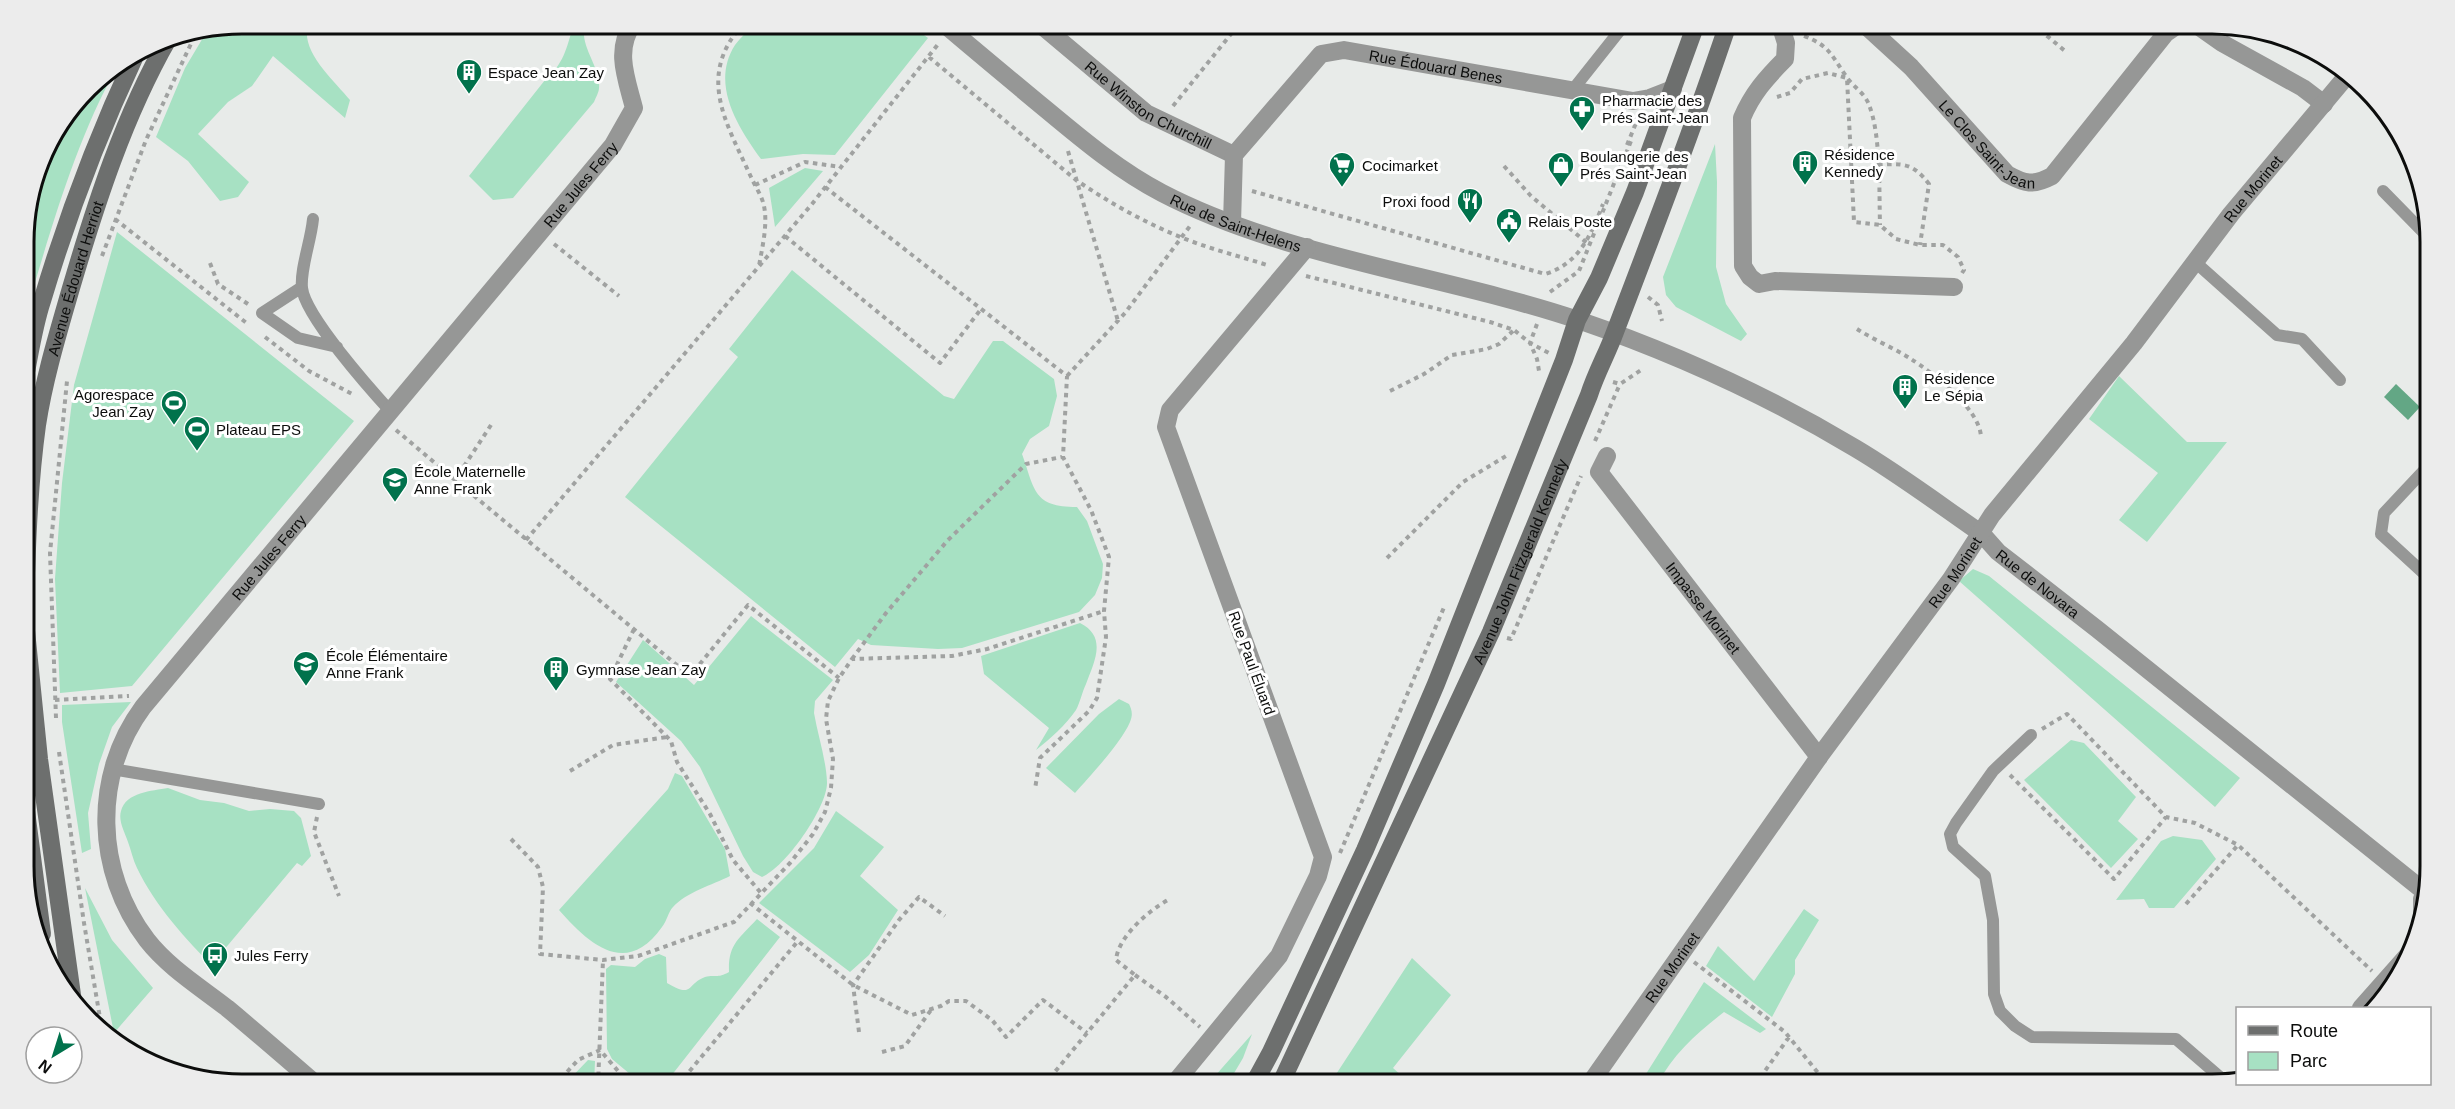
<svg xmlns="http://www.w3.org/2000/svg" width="2455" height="1109" font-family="Helvetica,sans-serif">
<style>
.green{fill:#a7e1c3}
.water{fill:#63a785}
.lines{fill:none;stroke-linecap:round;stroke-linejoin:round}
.path{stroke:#a0a2a1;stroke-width:4;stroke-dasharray:4.5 4.5;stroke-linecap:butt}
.lane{stroke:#969796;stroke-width:12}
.street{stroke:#969796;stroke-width:18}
.secondary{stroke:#6d6f6e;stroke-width:18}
.labels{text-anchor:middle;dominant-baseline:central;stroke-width:6;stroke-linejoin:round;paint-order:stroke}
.street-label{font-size:15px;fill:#0c0d0c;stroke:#fff}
.poi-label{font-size:15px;fill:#0c0d0c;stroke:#fff;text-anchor:start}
.rim{fill:none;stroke:#0c0d0c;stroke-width:3}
</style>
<rect width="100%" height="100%" fill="#e8ebe9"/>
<path class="green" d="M242,24H308C300,52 334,80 350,100L345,118L273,56L252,86L228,102L198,134L249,182L238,197L220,201L188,161L156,137L185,68L207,31Z
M754,24H909L928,38L835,155L803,154L761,159C738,127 710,84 735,45C740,38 748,31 754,24Z
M573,26L584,27C581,49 601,68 599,88C599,92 596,97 594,102L513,198L493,200L469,176L545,80C563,65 567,48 573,26Z
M117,67C74,144 51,231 25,315L24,228L47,146L98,78Z
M1715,144L1717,182L1716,267L1726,304L1747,334L1741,341L1676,307L1666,295L1663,277Z
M805,168L823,171L775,227L769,188Z
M117,232L354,421L132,686L60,693L55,579L62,483L74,385Z
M792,270L944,396L954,399L993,341H1003L1054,379L1057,396L1049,426L1030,439L1022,454C1035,490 1033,507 1077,507L1087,521L1103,564L1102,578L1095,595L1079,612L962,648L938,649L871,645L858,639L835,667L625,497L738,357L729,349Z
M2119,376L2187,442H2227L2147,542L2119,520L2158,473L2089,419Z
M1973,569L1989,576L2240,778L2215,807L1959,581Z
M751,616L833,680L815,701L814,713C818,736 826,759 827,782C828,807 785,868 762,877L753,872L743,856L700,767L681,741L616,682L643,640L694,685Z
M1080,623C1108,637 1094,662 1086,684C1082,692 1080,703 1076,710C1065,726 1051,738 1036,750L1049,728L984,674L981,656Z
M1119,699L1129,704C1132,710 1133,715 1130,722C1121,743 1091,775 1075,793L1046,768L1099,714Z
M131,702L112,727L99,764L88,813L91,849L82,853L62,722V705Z
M2071,740L2084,743L2136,797L2118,821L2138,839L2111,868L2024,780Z
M675,773L682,776L725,849L730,876C712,885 687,892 673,907C668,912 667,921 662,927C626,978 589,944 559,910L668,789Z
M168,788L200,800L224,803L249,811L270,809L294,811L301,818L311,856L302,866L297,863L218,957L222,961L215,969C186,939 155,906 137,868C133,860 131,850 128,842C125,833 118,821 121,811C126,792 152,791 168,788Z
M836,811L884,847L860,876L898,910L869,955L850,972L759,903L814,848Z
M2173,836L2202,840L2216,859L2174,908H2149L2144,899L2116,900L2161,841Z
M85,888L112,940L153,988L114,1033Z
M1804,909L1819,920L1795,960V974L1772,1017L1706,966L1718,946L1754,981Z
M757,919L780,937L664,1085H643L612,1059L607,1049L606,969L611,965L635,967L645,959L659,954L666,957L667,983C694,999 686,984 705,977C715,974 717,979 729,972C728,944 739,939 757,919Z
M1412,958L1451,995L1393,1068L1412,1085H1329Z
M1704,982L1766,1029L1760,1033L1724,1012C1697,1033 1673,1054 1657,1085H1639Z
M1252,1034L1243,1058L1227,1085H1207Z
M588,1060L595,1061L594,1085H564Z"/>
<path class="water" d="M2396,384L2420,407L2408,420L2384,397Z"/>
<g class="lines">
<path class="path" d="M743,24C696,76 726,122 751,177C755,186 762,196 764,206C768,225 762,248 759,266
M2033,24L2065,51
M1804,36C1830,46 1831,55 1846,76C1852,86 1865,93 1869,105C1881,134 1879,192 1880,225
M929,57L1076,180C1110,203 1145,223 1183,238C1210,249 1239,256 1267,265
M1777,97L1790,93L1802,79L1828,73L1847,78L1854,222L1880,225L1896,239L1920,245H1943L1958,257L1964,270L1962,273
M1173,106L1239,24
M1627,145L1636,123L1635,118
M1068,151L1118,321
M1878,165C1903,163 1913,163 1929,184L1920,245
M1504,166L1531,196L1587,243
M755,185L805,162L841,167
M825,187L1067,376L1063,457L1091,510L1109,557L1104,611L1106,637L1097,698L1089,711L1040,758L1035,789
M1252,191L1545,274C1579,264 1591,235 1603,204
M115,219L249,325
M785,236L940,363L981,309
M554,244L619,296
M102,256L146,140L196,33
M210,263L218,284L251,306
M1306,276L1490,322L1514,330L1530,343L1549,353
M1550,292L1579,271L1631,141
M1648,297L1658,305L1662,321
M1537,324L1530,343L1537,359L1539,371
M1857,329C1874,340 1894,348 1911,359C1933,373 1980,409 1981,437
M265,337L309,371L354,395
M1067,376L1125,313L1190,226
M1613,382L1620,384L1641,370
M1390,391L1424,374L1452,355L1487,349L1499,344L1514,330
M491,425L455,480L690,676L748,605L839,678
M396,430L455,480
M1595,441L1620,384
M526,540L812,204L939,43
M1387,558L1463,482L1506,456
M634,629L610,679L671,741L677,762L710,814L733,860L761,893
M1507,638L1511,639L1581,476
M852,659L886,613L948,540L1026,464L1062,457
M55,700L129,696
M56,718L50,553L67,381
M2042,729L2067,714L2166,817L2195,823L2238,845L2372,971
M59,752L84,923L101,1024
M570,771L613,745L667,737
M2010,775L2114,879L2166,817
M317,817L314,832L339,896
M511,839L538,867L543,887L540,954L603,960L638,956L734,922L790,863L813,834L825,812L831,788L833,759L826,719L828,701L839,678L852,659L952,656L987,649L1104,611
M1340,853L1445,605
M750,903L853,985L912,1015L941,1006L949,1001H966L992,1020L1006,1037L1043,1000L1087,1033
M2186,904L2238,845
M1694,962L1785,1032L1828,1085
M1135,975L1166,997L1200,1027
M859,1032L853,985L899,920L919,897L945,916
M882,1052L905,1046L931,1010
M555,1085L578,1060L600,1050L630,1085
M598,1085L603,960
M678,1085L798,941
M1044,1085L1135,975L1116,960C1118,937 1148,911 1168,900
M1755,1085L1789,1037"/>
<path class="lane" d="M1571,92L1625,24
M2383,191L2429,238
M313,219C311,241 300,269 302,288C305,316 371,390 391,412
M2194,261L2277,335L2302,339L2340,380
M302,287L262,313L298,338L337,347
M2430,464L2384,513L2381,534L2430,579
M2031,735L1993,771L1956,823L1950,834L1953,847L1985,876L1993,920L1994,994L2000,1011L2015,1026L2032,1037L2176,1039L2228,1084
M112,769L319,804"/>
<g class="street">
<path id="s1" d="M944,24C978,53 1013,82 1048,111C1084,141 1120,171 1162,193C1287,258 1444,275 1578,320C1674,353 1768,396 1855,448C1899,474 1940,505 1982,534L1998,552L2097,629L2425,892"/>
<path id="s2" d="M1040,24L1146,113L1234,155"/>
<path d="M1780,24L1786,43L1785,59C1766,78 1752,94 1742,118L1743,266L1750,277L1759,284L1775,281L1954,287"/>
<path id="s3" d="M1864,24L1911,67L2007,174C2025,184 2033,186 2052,176L2166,33L2179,24"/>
<path d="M2195,24L2222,43L2303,88L2324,104"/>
<path id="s4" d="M1232,223L1234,155L1321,54L1344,50L1633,101L1650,98L1673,89"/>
<path id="s5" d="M1607,456L1599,472L1819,757"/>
<path d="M2422,912V899L2426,891"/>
<path d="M2361,1008L2415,947"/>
<path id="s6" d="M317,1085C287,1059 257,1033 227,1008C200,987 168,967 147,940C95,872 92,776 143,707L613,145L634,108C627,80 614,50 633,24"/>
<path d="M1173,1085L1279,956L1318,876L1323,857L1166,427L1170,410L1307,247"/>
<path id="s7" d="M1589,1085L1819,757L1951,579L1992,515L2134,343L2231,214L2345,78"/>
</g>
<g class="secondary">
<path d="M25,377C30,352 34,325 42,301C67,217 98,135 135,56"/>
<path id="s8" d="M25,601C27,542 29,483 37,425C44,379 58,333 71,288C96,203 124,116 168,39"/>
<path d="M25,621L39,759L73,1002"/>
<path d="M26,811L42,934"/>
<path d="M1253,1085L1271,1052L1365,850L1436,684L1564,360L1577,320L1599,278L1635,192L1696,24"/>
<path id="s9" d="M1280,1085L1491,632L1589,395C1596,373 1607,354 1615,332C1654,230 1693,128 1728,24"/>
</g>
</g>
<defs>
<g id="building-pin" transform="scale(1.35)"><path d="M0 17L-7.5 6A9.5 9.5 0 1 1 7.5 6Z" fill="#01724c" stroke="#fff"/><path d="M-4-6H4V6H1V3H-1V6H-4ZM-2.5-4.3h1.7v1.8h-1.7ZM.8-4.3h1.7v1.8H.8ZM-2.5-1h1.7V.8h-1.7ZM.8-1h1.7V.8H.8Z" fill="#fff"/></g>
<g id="pharmacy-pin" transform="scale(1.35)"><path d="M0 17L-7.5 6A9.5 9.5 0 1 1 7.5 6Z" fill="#01724c" stroke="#fff"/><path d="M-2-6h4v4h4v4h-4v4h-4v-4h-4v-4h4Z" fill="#fff"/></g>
<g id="supermarket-pin" transform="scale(1.35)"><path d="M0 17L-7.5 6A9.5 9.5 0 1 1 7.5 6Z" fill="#01724c" stroke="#fff"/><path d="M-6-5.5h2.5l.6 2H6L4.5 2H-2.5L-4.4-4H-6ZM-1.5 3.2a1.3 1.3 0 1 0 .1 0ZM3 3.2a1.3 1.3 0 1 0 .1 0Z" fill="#fff"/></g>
<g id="shop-pin" transform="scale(1.35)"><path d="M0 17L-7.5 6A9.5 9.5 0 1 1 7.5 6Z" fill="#01724c" stroke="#fff"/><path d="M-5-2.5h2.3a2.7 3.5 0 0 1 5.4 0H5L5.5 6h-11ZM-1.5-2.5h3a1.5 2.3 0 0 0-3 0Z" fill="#fff"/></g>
<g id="restaurant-pin" transform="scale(1.35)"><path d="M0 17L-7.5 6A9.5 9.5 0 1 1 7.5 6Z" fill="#01724c" stroke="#fff"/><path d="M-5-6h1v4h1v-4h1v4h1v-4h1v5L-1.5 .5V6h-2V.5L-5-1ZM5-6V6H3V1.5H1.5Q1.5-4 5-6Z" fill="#fff"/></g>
<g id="civic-pin" transform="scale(1.35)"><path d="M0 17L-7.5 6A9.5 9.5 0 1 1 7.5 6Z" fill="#01724c" stroke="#fff"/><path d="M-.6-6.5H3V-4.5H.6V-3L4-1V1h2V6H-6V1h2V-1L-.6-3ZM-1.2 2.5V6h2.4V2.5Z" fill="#fff"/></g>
<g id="stadium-pin" transform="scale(1.35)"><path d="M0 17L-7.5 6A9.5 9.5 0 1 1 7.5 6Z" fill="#01724c" stroke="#fff"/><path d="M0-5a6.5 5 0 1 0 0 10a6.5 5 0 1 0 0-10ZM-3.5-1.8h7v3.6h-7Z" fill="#fff"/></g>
<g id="school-pin" transform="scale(1.35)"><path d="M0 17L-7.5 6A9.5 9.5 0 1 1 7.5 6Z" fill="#01724c" stroke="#fff"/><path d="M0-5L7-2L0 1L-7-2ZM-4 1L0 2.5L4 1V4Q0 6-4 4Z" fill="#fff"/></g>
<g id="bus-pin" transform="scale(1.35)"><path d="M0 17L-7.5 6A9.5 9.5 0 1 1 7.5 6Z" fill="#01724c" stroke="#fff"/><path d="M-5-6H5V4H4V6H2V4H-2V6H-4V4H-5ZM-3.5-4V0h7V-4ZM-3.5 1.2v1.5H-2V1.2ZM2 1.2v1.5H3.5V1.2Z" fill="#fff"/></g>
</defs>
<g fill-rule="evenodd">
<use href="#building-pin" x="469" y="72"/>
<use href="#pharmacy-pin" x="1582" y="109"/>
<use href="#building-pin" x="1805" y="163"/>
<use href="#supermarket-pin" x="1342" y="165"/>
<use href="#shop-pin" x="1561" y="165"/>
<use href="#restaurant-pin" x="1470" y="201"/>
<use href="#civic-pin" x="1509" y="221"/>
<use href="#building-pin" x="1905" y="387"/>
<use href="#stadium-pin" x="174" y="403"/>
<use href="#stadium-pin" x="197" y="429"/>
<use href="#school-pin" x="395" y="480"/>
<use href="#school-pin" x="306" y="664"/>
<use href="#building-pin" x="556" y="669"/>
<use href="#bus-pin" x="215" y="955"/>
</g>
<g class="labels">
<g class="street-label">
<text stroke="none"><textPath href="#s4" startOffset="318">Rue Édouard Benes</textPath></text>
<text stroke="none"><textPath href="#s2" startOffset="136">Rue Winston Churchill</textPath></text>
<text stroke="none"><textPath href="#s3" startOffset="174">Le Clos Saint-Jean</textPath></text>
<text stroke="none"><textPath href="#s6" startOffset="1155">Rue Jules Ferry</textPath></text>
<text stroke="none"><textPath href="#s7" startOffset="1116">Rue Morinet</textPath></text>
<text stroke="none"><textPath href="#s1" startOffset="356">Rue de Saint-Helens</textPath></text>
<text stroke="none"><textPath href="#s8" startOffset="328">Avenue Édouard Herriot</textPath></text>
<text stroke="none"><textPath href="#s6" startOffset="669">Rue Jules Ferry</textPath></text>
<text stroke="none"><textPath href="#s9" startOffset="576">Avenue John Fitzgerald Kennedy</textPath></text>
<text stroke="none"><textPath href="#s7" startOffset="630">Rue Morinet</textPath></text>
<text stroke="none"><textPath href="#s1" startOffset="1246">Rue de Novara</textPath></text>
<text stroke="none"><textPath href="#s5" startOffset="189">Impasse Morinet</textPath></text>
<text transform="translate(1252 663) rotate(70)">Rue Paul Éluard</text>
<text stroke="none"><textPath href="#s7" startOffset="144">Rue Morinet</textPath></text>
</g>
<g class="poi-label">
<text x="488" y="72">Espace Jean Zay</text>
<text x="1602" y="100">Pharmacie des<tspan x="1602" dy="17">Prés Saint-Jean</tspan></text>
<text x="1824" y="154">Résidence<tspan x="1824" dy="17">Kennedy</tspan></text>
<text x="1580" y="156">Boulangerie des<tspan x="1580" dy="17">Prés Saint-Jean</tspan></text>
<text x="1362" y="165">Cocimarket</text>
<text x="1450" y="201" text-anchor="end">Proxi food</text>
<text x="1528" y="221">Relais Poste</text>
<text x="1924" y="378">Résidence<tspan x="1924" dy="17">Le Sépia</tspan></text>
<text x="154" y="394" text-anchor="end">Agorespace<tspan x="154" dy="17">Jean Zay</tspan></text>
<text x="216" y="429">Plateau EPS</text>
<text x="414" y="471">École Maternelle<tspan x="414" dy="17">Anne Frank</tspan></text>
<text x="326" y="655">École Élémentaire<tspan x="326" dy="17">Anne Frank</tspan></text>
<text x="576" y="669">Gymnase Jean Zay</text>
<text x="234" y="955">Jules Ferry</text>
</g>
</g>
<path d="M0 0H2455V1109H0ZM242 34H2212A208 208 0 0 1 2420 242V866A208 208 0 0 1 2212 1074H242A208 208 0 0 1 34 866V242A208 208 0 0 1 242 34Z" fill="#ececec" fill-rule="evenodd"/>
<path class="rim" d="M242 34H2212A208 208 0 0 1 2420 242V866A208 208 0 0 1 2212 1074H242A208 208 0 0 1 34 866V242A208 208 0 0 1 242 34Z"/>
<rect x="2236" y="1007" width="195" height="78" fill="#ffffff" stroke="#9e9e9e" stroke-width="1.5"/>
<rect x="2248" y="1026" width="30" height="9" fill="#6d6f6e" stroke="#9e9e9e" stroke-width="1.5"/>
<text x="2290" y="1037" font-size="18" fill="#0c0d0c">Route</text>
<rect x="2248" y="1052" width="30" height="18" fill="#a7e1c3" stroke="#9e9e9e" stroke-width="1.5"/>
<text x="2290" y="1067" font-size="18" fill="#0c0d0c">Parc</text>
<g transform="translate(54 1055) rotate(218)"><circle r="28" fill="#ffffff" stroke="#9e9e9e" stroke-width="1.5"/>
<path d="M0-4.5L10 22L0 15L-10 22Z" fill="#01724c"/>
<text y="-9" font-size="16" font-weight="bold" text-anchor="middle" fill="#0c0d0c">N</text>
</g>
</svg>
